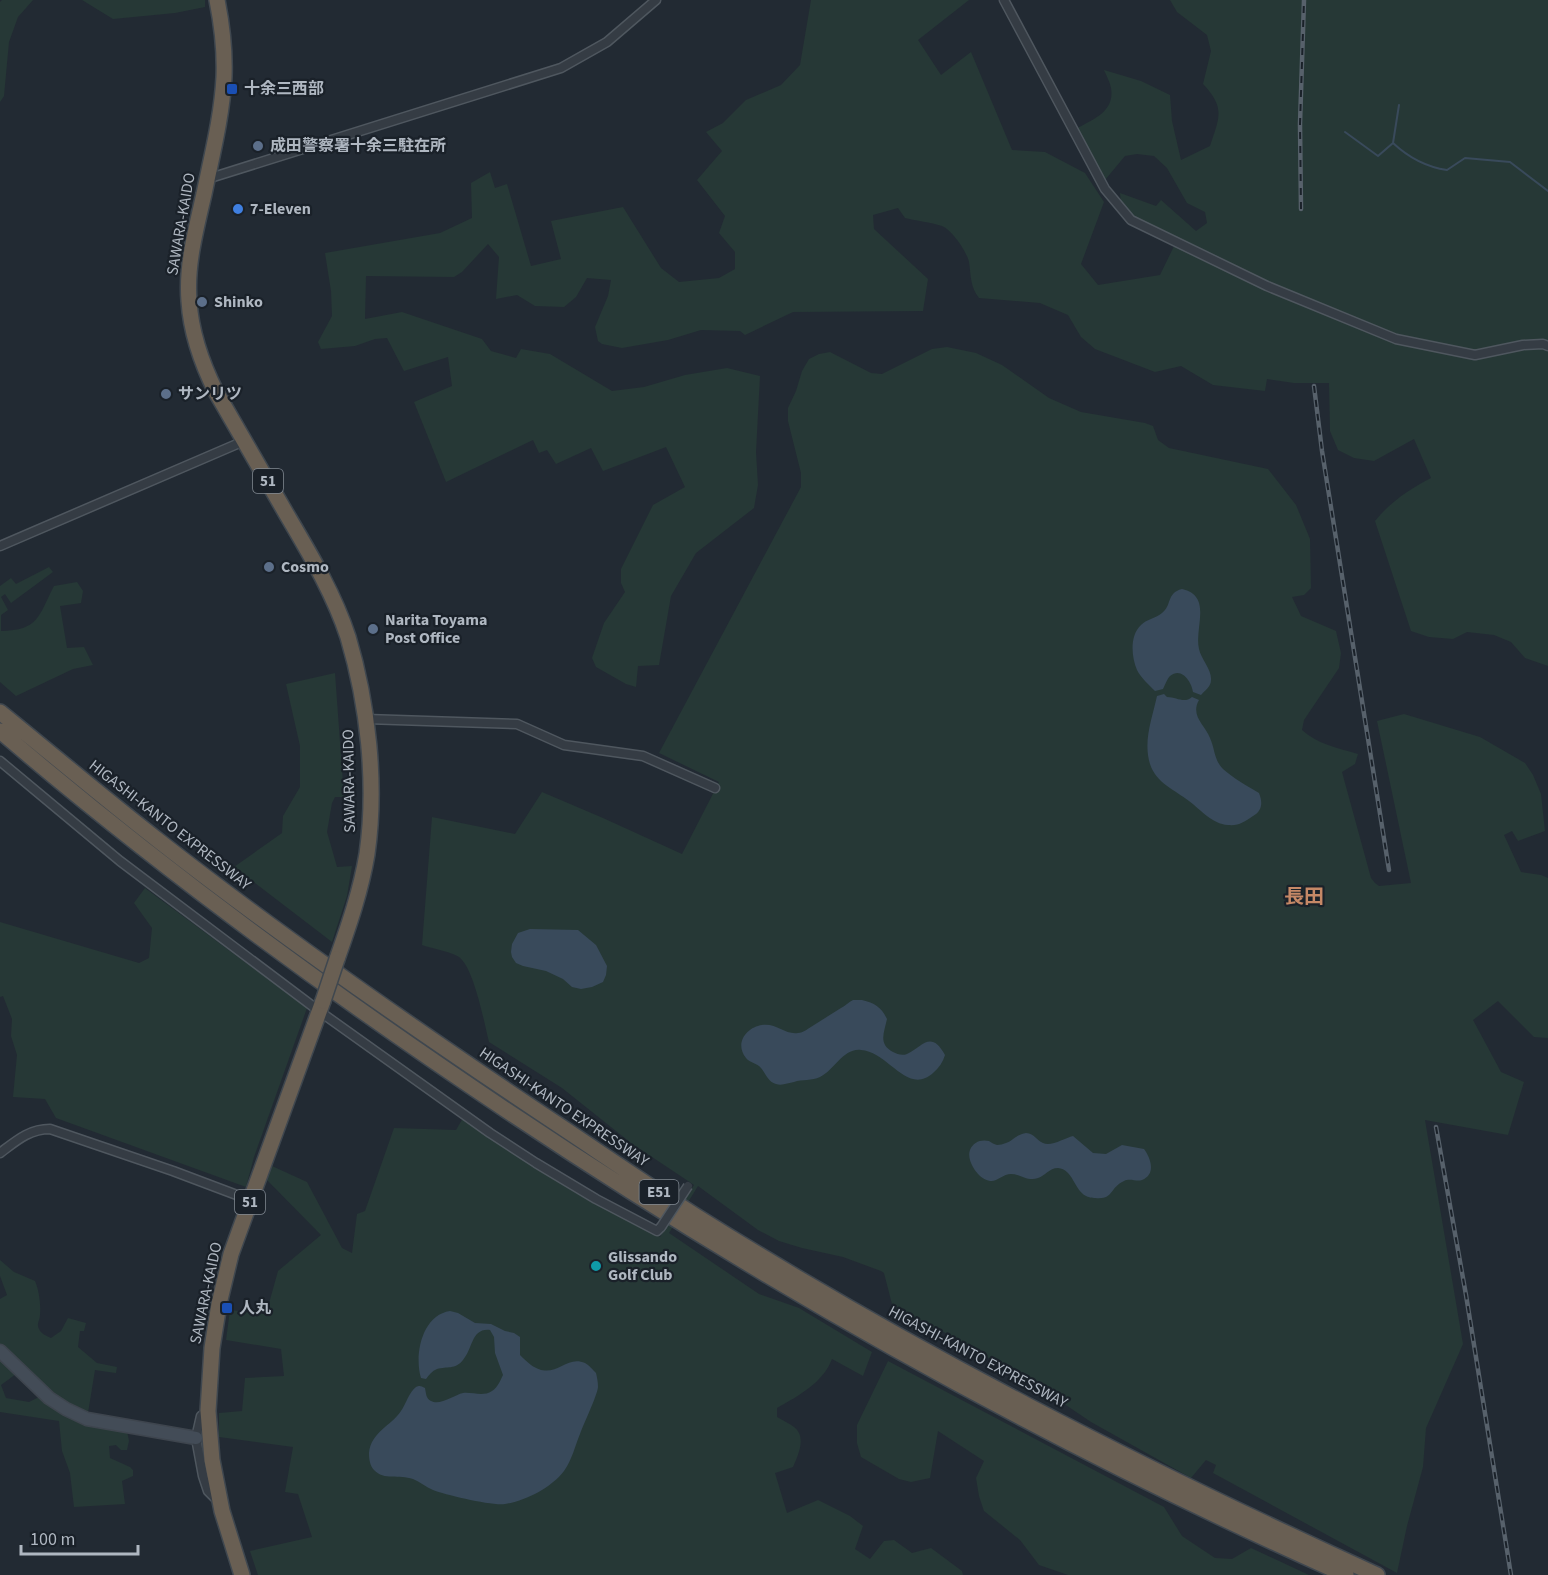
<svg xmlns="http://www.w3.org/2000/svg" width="1548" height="1575" font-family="'Source Sans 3','Noto Sans JP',sans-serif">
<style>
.green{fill:#263836}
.water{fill:#394a5b}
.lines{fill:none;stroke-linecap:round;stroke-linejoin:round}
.stream{stroke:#394a5b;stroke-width:2}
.street-casing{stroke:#4f575f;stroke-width:11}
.secondary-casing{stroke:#3e454e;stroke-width:15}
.highway-casing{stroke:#3f474f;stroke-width:18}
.street{stroke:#353c44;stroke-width:8}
.secondary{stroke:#434c57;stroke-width:12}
.highway{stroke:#695f53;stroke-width:15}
.rail-casing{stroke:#57616b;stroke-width:4.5}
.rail{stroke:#1a2129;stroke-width:2;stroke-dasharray:7;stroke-linecap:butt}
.street-bridge-casing{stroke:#4f575f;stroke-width:11;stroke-linecap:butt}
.highway-bridge-casing{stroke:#3f474f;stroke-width:18;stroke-linecap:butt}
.street-bridge{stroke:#353c44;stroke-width:8}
.highway-bridge{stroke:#695f53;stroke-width:15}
.transit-dot{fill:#1a4fb4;stroke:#1a2129;stroke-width:2}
.service-dot{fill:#5c6f8a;stroke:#1a2129;stroke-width:2}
.shop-dot{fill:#3f7fe0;stroke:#1a2129;stroke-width:2}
.culture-dot{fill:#0f9aa8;stroke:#1a2129;stroke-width:2}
.labels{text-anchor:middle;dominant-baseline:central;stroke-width:4.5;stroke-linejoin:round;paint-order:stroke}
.shield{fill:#1a2129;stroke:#828a93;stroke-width:1.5}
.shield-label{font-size:15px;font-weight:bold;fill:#afb7c1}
.poi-label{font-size:16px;font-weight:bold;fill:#afb7c1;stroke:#1a2129;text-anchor:start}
.street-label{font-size:16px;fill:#afb7c1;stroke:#1a2129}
.quarter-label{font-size:20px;font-weight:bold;fill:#c58866;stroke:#1a2129}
</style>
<rect width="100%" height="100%" fill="#222a33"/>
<path class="green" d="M2,0H33L18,17L9,42L4,96L0,102V2Z
M82,0H205V7L175,13L113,19Z
M811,0H969L918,40L941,75L971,52L1012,150L1045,152L1085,173L1104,202L1081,264L1098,285L1160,275L1177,240L1131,216L1121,203L1120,193L1156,206L1161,200L1196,231L1207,223L1205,212L1187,203L1167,168L1154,156L1137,154L1125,156L1105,180L1076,129C1093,119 1115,112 1111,88C1110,82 1106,75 1104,70L1141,81L1170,95L1172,121L1181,160L1210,146C1219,118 1226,108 1203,84L1211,51L1207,35L1177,12L1170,0H1548V666L1525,658L1511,642L1494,635L1467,632L1453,639L1429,637L1411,631L1375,521C1390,502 1410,489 1431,478L1414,439L1374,461L1354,458L1338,450L1330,431L1329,383H1294L1267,379L1265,391L1213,385L1181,366L1155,372L1095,349L1081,337L1068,315L1040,303L979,298C970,287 971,275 969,262C967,252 952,230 942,226C930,222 917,221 905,218L898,208L873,215L874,229L928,279L923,311L793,312L745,335L740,331L701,330L668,340L622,348L602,344L598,341L595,327L608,296L611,280L587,278L576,297L564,307L535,306L517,295L496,299L499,257L488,244L462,272L454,277L366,276L365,319L402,312L482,339L491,351L516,358L521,349L550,354L612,391L644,387L685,375L727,368L760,376L756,452L758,485L754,508L696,553L671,596L659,665L638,666L636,687L626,684L596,667L592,658L604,623L625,592L621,583V569L653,505L685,487L666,447L603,471L591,448L556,464L547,450L539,453L533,440L446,482L414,402L452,386L448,357L404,371L387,338L375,339L355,346L321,349L318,342L332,316L331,291L325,253L440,233L472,218L471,183L490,172L495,188L507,184L531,266L561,259L551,221L623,207L661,268L679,282L719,278L735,269V252L719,233L725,216L697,180L722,151L706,132L723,123L746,100L781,85L800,65Z
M947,347L976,353L1002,365L1049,398L1081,412L1145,423L1153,426L1158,440L1169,448L1268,469L1296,505L1310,539L1311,588L1304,595L1292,597L1301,616L1336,631L1341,653L1339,668L1304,720L1302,730C1317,744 1338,748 1358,754L1355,764L1342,772L1371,878L1375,883L1379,886L1411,883L1377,721L1404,714L1480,737L1525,763L1533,775L1541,794L1545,831L1518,841L1512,831L1504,835L1521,872L1541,875L1548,878V1038L1534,1037L1498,1001L1473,1020L1501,1072L1524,1082L1508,1135L1425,1120L1463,1344L1426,1428L1423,1467L1407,1526L1397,1573L1213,1473L1216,1465L1206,1460L1191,1478L1091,1422L1045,1391L942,1331L905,1323L897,1318L894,1312L884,1273L881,1271L843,1257L802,1248L779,1241L758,1230L698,1186L669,1233L759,1294L799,1308L872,1352L863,1376L832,1359C823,1383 798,1396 777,1408V1417C782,1420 789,1423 794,1427C807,1437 798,1455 793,1467L775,1473L787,1513L818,1500L850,1516L863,1526L855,1549L870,1559L884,1541L894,1540L912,1553L931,1548L962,1571L963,1575H258L250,1551L312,1537L298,1494L285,1492L293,1447L219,1437V1413L242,1411L245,1378L284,1376L281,1349L226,1340L230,1310L266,1314L278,1271L321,1235L266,1179L272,1166L307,1182L342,1248L352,1253L357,1214L365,1211L394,1128L456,1130L463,1118C527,1164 592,1200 660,1237L694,1185L631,1143L562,1088L489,1042C484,1022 474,968 459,957C452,952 430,948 422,945L432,817L515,834L542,792L603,818L682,854L719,782L659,753L801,487V473L788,421V408L796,391L802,371L809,359L819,354L830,352L871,373L882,374L932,349Z
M49,567L53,572L11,603L5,594L1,597L8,610L1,615V631C39,630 38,617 54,586L77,582L83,591L81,603L60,606L67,648L84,647L93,665L73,669L16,696L0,682V586L11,578L16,584Z
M335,673L344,797H335L332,803L327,832L337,867L352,866L347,896L332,942L234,867L282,833L283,816L300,787V746L286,684Z
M145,888L307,1008L254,1157L246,1187L56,1118L45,1099L13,1097L17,1055L11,1036L12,1019L3,996L0,997V922L139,963L149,958L152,928L134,903Z
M0,1260L14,1272L35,1281C39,1290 41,1305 40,1315C40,1320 36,1324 39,1329C41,1334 47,1336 51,1338L61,1331L68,1318L86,1323L84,1331H80L78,1347L97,1363L117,1367L116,1373L95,1370L88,1413L71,1406L52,1393L0,1345V1299L7,1295L0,1276Z
M0,1357L16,1374L1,1385L6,1398L29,1402L41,1396L127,1431L129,1441L127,1450H121L116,1445L109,1446L110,1458L130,1467L133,1470V1476L122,1481L125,1504L74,1507L70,1473L62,1451L59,1421L0,1412Z
M888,1361L1164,1507L1182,1536L1215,1558L1232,1559L1251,1548L1309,1575H1068L1039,1565L1020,1540L984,1511L979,1496L976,1478L984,1461L938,1431L930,1478L911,1482L899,1479L861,1457L857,1443V1425Z"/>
<path class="water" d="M1182,589C1213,596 1194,628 1199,649C1201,659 1212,670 1211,680C1211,687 1205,690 1201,695L1193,692C1192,683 1182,666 1170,676C1167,679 1165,685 1163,689L1155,691C1149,685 1141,678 1137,670C1131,656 1130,635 1141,625C1147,619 1156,618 1162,613C1172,606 1166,593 1182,589Z
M1164,694L1167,697C1177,697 1184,704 1192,697L1199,700C1190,716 1205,725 1210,738C1215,749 1214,760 1223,769C1233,778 1247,786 1259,793C1263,803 1262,811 1253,816C1244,822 1239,826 1228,825C1212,824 1201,810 1189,801C1175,790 1156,783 1150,764C1143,741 1152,719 1157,696Z
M530,929L578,930L596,945L607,966L606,975L603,982L592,987L581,989L572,987L563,979L546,971L523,966L516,963L512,957L511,952L512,944L518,933Z
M862,1000C875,1003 881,1007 887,1019C884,1033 878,1044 893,1052C897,1054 902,1056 907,1054C922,1047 931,1029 945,1055C943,1062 939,1068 933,1073C907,1096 889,1052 861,1050C843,1048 835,1070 820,1077C812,1081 802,1079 794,1082C788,1083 782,1086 776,1084C768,1082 766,1074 761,1068C757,1063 750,1063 746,1058C734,1043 747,1027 762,1025C777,1023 785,1035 798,1033C803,1033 809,1028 814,1025C823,1019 832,1014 841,1008C845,1006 849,1002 853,1000C856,1000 859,1000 862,1000Z
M1026,1133C1035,1134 1036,1140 1043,1143C1051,1147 1065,1138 1073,1136L1093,1153L1106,1154L1122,1145L1144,1149C1150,1157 1157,1174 1142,1180C1137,1182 1130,1178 1124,1181C1109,1188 1114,1200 1095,1198C1093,1198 1087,1197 1086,1196C1074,1190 1073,1169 1058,1168C1049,1168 1045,1176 1038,1178C1028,1182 1021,1174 1011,1174C1003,1174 997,1182 990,1181C983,1180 976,1173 973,1167C970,1162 968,1155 970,1150C973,1142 981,1139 989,1141C990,1142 996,1145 997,1145C1000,1145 1003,1144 1006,1143C1014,1140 1015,1135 1026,1133Z
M450,1311L458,1313L475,1323L491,1324L505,1331L514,1333L520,1337V1355C523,1358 527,1362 531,1365C555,1382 565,1354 585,1363C589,1365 593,1370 596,1373C597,1377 598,1382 598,1387C597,1396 584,1423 580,1434C575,1446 572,1460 564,1471C551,1488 525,1501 505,1504C492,1506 446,1495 433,1490C426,1487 420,1482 413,1479C399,1474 384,1481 374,1470C370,1466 369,1459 369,1453C371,1432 391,1426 401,1411C406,1404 409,1392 416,1387C420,1385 421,1386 425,1388C426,1393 426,1399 431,1401C440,1406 454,1395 463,1393C473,1392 483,1397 492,1391C498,1387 500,1381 503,1375L495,1353L494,1337L490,1330C471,1328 473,1349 463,1360C455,1370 447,1366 437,1369C432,1371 429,1375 426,1379L421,1378C414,1355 422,1315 450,1311Z"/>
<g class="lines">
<path class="stream" d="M1345,132L1378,156L1393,143C1408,157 1426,167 1447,170L1465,158L1510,162L1548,191
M1393,143L1399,105"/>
<g class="street-casing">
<path id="street" d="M1004,0L1105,189L1131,220L1267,286L1396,339L1475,355L1523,345L1543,344L1548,346
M207,179L561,68L607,42L656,0
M0,546L244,441
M366,719L517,724L564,745L643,756L715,788
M0,761L120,861L319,1011L490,1133L536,1163L596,1199L657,1231L661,1227
M0,1153C16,1141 29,1129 50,1129L173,1171L250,1200
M208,1411L201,1416L196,1438L203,1476L208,1491L218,1501"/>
</g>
<g class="secondary-casing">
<path id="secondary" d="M0,1351L49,1398L66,1409L87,1419L196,1438"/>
</g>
<g class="highway-casing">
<path id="highway" d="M217,0C222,25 225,51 224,77C222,116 212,155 204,194C196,229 186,265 189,301C191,333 202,364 216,392C240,433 263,474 287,515C310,554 334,594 348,637C368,704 377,784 367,854C361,890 349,925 337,959
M0,712C53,755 105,799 159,841C288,942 423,1035 560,1126C605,1156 650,1187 696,1216C914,1353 1144,1469 1377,1575
M0,731C160,868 331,993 506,1110C772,1288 1053,1445 1346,1575
M242,1575L222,1511L212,1460L208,1411L212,1348L219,1304L231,1254L323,1001"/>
</g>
<use href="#street" class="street"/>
<use href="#secondary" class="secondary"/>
<use href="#highway" class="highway"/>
<g class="rail-casing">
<path id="rail" d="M1301,209L1300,124L1304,0
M1314,386L1322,451L1389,870
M1436,1127L1466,1295L1511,1575"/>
</g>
<use href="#rail" class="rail"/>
<g class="street-bridge-casing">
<path id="street-bridge" d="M661,1227L688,1186"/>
</g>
<g class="highway-bridge-casing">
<path id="highway-bridge" d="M323,1001L337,959"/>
</g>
<use href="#street-bridge" class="street-bridge"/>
<use href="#highway-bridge" class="highway-bridge"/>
</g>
<g class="transit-dot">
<rect x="226" y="83" width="12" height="12" rx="3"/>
<rect x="221" y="1302" width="12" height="12" rx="3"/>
</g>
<g class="service-dot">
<circle cx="258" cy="146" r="6"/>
<circle cx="202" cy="302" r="6"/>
<circle cx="166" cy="394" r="6"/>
<circle cx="269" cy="567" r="6"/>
<circle cx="373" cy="629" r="6"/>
</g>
<circle class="shop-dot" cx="238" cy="209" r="6"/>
<circle class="culture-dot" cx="596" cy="1266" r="6"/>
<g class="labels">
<g class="shield">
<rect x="253" y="469" width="30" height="24" rx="4.5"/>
<rect x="639.5" y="1180" width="39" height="24" rx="4.5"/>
<rect x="235" y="1190" width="30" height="24" rx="4.5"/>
</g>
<g class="shield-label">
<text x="268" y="481">51</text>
<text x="659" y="1192">E51</text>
<text x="250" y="1202">51</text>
</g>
<g class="poi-label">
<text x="244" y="89">十余三西部</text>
<text x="270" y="146">成田警察署十余三駐在所</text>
<text x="250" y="209">7-Eleven</text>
<text x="214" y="302">Shinko</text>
<text x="178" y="394">サンリツ</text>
<text x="281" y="567">Cosmo</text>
<text x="385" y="620">Narita Toyama<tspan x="385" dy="18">Post Office</tspan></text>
<text x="608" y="1257">Glissando<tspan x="608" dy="18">Golf Club</tspan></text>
<text x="239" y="1308">人丸</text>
</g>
<g class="street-label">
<text transform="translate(181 224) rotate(-80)">SAWARA-KAIDO</text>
<text transform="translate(349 781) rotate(-91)">SAWARA-KAIDO</text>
<text transform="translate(170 825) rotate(38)">HIGASHI-KANTO EXPRESSWAY</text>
<text transform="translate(564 1107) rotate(34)">HIGASHI-KANTO EXPRESSWAY</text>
<text transform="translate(206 1293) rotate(-78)">SAWARA-KAIDO</text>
<text transform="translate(978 1357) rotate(28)">HIGASHI-KANTO EXPRESSWAY</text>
</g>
<g class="quarter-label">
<text x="1304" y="897">長田</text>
</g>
</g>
<path d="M21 1545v9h117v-9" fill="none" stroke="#afb7c1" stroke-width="3"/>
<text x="30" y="1545" font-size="18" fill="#afb7c1" stroke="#1a2129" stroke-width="4.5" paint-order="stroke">100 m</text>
</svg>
